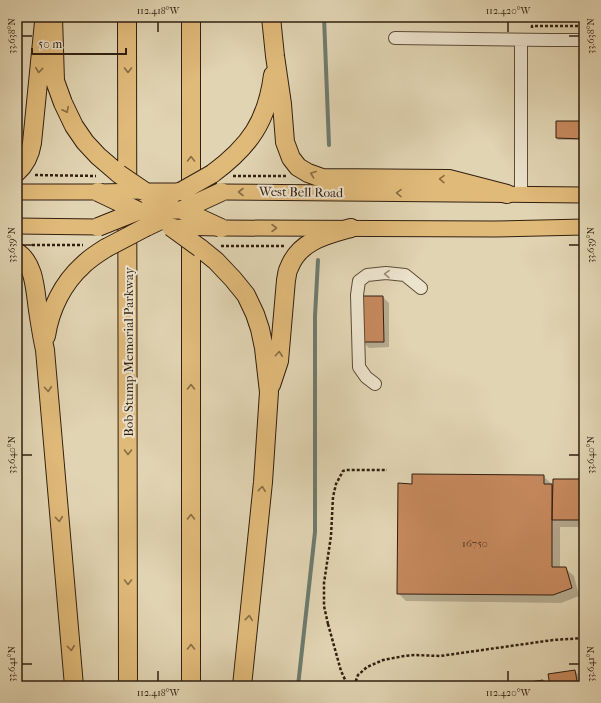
<svg xmlns="http://www.w3.org/2000/svg" width="601" height="703" font-family="'IM FELL French Canon',serif">
<style>
.shadow{fill:#0003}
.lines{fill:none;stroke-linecap:round;stroke-linejoin:round}
.stream{stroke:#6d7b6e;stroke-width:4}
.building{fill:#c5885c;stroke:#321f10}
.minor-casing{stroke:#5e4c38;stroke-width:14}
.major-casing{stroke:#321f10;stroke-width:17}
.highway-casing{stroke:#321f10;stroke-width:20}
.path{stroke:#321f10;stroke-width:2.5;stroke-dasharray:3 2;stroke-linecap:butt}
.minor{stroke:#ece3cd;stroke-width:12}
.major{stroke:#e0ba79;stroke-width:15}
.highway{stroke:#e0ba79;stroke-width:18}
.major-bridge-casing{stroke:#321f10;stroke-width:17;stroke-linecap:butt}
.highway-bridge-casing{stroke:#321f10;stroke-width:20;stroke-linecap:butt}
.major-bridge{stroke:#e0ba79;stroke-width:15}
.highway-bridge{stroke:#e0ba79;stroke-width:18}
.oneway{stroke:#896c44}
.oneway2{stroke:#988b78}
.ticks{fill:none;stroke:#321f10;stroke-width:1.5}
.labels{text-anchor:middle;dominant-baseline:central;stroke-width:4;stroke-linejoin:round;paint-order:stroke}
.number-label{font-size:11px;fill:#573923}
.street-label{font-size:13px;fill:#321f10;stroke:#ece3cd}
.neatline{fill:none;stroke:#321f10;stroke-width:1.5}
.ticks-label{font-size:10px;text-anchor:middle;fill:#321f10}
</style>
<rect width="100%" height="100%" fill="#e1d4b2"/>
<filter id="stains"><feTurbulence type="fractalNoise" baseFrequency=".005" numOctaves="4"/><feColorMatrix values="0 0 0 0 .2 0 0 0 0 .09 0 0 0 0 .02 0 0 0 .5 -.17"/></filter>
<radialGradient id="worn" r=".72"><stop offset=".6" stop-color="#630" stop-opacity="0"/><stop offset="1" stop-color="#630" stop-opacity=".3"/></radialGradient>
<path class="shadow" d="M557,122H584V140H558L557,138Z
M383,297L389,303V347L369,348L363,342Z
M543,476L553,485V480H584V527H560V568H565L574,576L579,596L561,603L406,601L398,593L414,485Z
M575,671L581,677L582,686H551Z"/>
<g class="lines">
<path class="stream" d="M324,17L329,145
M298,686L315,532V316L318,260"/>
</g>
<path class="building" d="M556,121H584V139L556,138Z
M361,296H383L384,342H362Z
M412,474L544,475V484H552V567H566L572,588L553,595L397,594L398,483L412,484Z
M553,479H584V520H552Z
M575,670L578,686H550L548,674Z
M543,680L544,686H510V685Z"/>
<g class="lines">
<g class="minor-casing">
<path id="minor" d="M395,38L550,40H584
M521,40V194
M375,384L366,377L359,367L357,295L359,281L367,275L386,273L405,275L421,288"/>
</g>
<g class="major-casing">
<path id="major" d="M144,191H179
M17,192H98
M221,192L584,195
M17,226L98,227
M221,228L495,229L584,227"/>
</g>
<g class="highway-casing">
<path id="highway" d="M53,17L55,81L63,103L74,126L85,142L98,156L119,174
M127,17L128,686
M191,17V199
M271,17L275,56L282,104L285,142L291,158L298,167L308,173L322,178L449,179L507,194
M17,172C26,164 30,155 32,143L44,22
M212,174C250,146 267,121 273,75
M138,211L182,191
M146,227L182,210
M191,229V686
M200,248L216,261L233,279L246,295L255,314L260,329L264,348L269,392L263,482L242,686
M17,252C35,264 35,290 38,310C40,323 42,337 45,350L74,686
M46,336C50,309 63,283 83,265C90,258 98,253 106,248
M271,385L279,361L286,280C287,276 287,271 289,268C299,241 326,235 351,228"/>
</g>
<path class="path" d="M532,28V26H584
M35,175L96,176
M233,176H286
M32,245H83
M221,246H285
M328,624L324,606V583L331,536L333,497L336,484L343,471L346,470H387
M328,624L341,671L348,686
M354,686L358,675L367,667L383,660L404,656L415,655L440,656L553,640L584,638"/>
<use href="#minor" class="minor"/>
<use href="#major" class="major"/>
<use href="#highway" class="highway"/>
<g class="major-bridge-casing">
<path id="major-bridge" d="M99,192L144,191
M171,227L218,228"/>
</g>
<g class="highway-bridge-casing">
<path id="highway-bridge" d="M119,174L144,191
M182,191L212,174
M98,192L138,211
M182,210L221,228
M182,210L221,192
M98,227L138,211
M171,227L200,248
M106,248L146,227"/>
</g>
<use href="#major-bridge" class="major-bridge"/>
<use href="#highway-bridge" class="highway-bridge"/>
</g>
<defs><path id="oneway-chevron" d="M-2-3.5L2.5 0L-2 3.5" fill="none" stroke-width="1.6" stroke-linecap="round" stroke-linejoin="round"/></defs>
<g class="oneway">
<use href="#oneway-chevron" transform="translate(39 70) rotate(96)"/>
<use href="#oneway-chevron" transform="translate(128 70) rotate(90)"/>
<use href="#oneway-chevron" transform="translate(66 110) rotate(64)"/>
<use href="#oneway-chevron" transform="translate(191 159) rotate(-90)"/>
<use href="#oneway-chevron" transform="translate(313 174) rotate(-160)"/>
<use href="#oneway-chevron" transform="translate(442 179) rotate(-179)"/>
<use href="#oneway-chevron" transform="translate(241 192) rotate(-180)"/>
<use href="#oneway-chevron" transform="translate(399 193) rotate(-179)"/>
<use href="#oneway-chevron" transform="translate(274 228)"/>
<use href="#oneway-chevron" transform="translate(279 354) rotate(-85)"/>
<use href="#oneway-chevron" transform="translate(191 387) rotate(-90)"/>
<use href="#oneway-chevron" transform="translate(48 389) rotate(85)"/>
<use href="#oneway-chevron" transform="translate(128 452) rotate(90)"/>
<use href="#oneway-chevron" transform="translate(262 489) rotate(-84)"/>
<use href="#oneway-chevron" transform="translate(191 517) rotate(-90)"/>
<use href="#oneway-chevron" transform="translate(59 519) rotate(85)"/>
<use href="#oneway-chevron" transform="translate(128 582) rotate(90)"/>
<use href="#oneway-chevron" transform="translate(249 618) rotate(-84)"/>
<use href="#oneway-chevron" transform="translate(191 647) rotate(-90)"/>
<use href="#oneway-chevron" transform="translate(71 648) rotate(85)"/>
</g>
<use class="oneway2" href="#oneway-chevron" transform="translate(387 274) rotate(-179)"/>
<path class="ticks" d="M158,22V32M508,22V32M22,36H32M569,36H579M22,245H32M569,245H579M22,455H32M569,455H579M22,664H32M569,664H579M158,671V681M508,671V681"/>
<g class="labels">
<g class="number-label">
<text x="475" y="543">16750</text>
</g>
<g class="street-label">
<text transform="translate(301 192) rotate(1)">West Bell Road</text>
<text transform="translate(128 352) rotate(-90)">Bob Stump Memorial Parkway</text>
</g>
</g>
<rect width="601" height="703" fill="none" stroke="#e1d4b2" stroke-width="44"/>
<path d="M32 48v6h94v-6" fill="none" stroke="#321f10" stroke-width="2"/>
<text x="38" y="48" font-size="12" fill="#321f10" stroke="#ece3cd" stroke-width="3" paint-order="stroke">50 m</text>
<rect x="22" y="22" width="557" height="659" class="neatline"/>
<g class="ticks-label">
<text x="158" y="14">112.418°W</text>
<text x="508" y="14">112.420°W</text>
<text transform="translate(590 36) rotate(-90)" y="4">33.638°N</text>
<text transform="translate(11 36) rotate(-90)" y="4">33.638°N</text>
<text transform="translate(590 245) rotate(-90)" y="4">33.639°N</text>
<text transform="translate(11 245) rotate(-90)" y="4">33.639°N</text>
<text transform="translate(590 455) rotate(-90)" y="4">33.640°N</text>
<text transform="translate(11 455) rotate(-90)" y="4">33.640°N</text>
<text transform="translate(590 664) rotate(-90)" y="4">33.641°N</text>
<text transform="translate(11 664) rotate(-90)" y="4">33.641°N</text>
<text x="158" y="696">112.418°W</text>
<text x="508" y="696">112.420°W</text>
</g>
<rect width="100%" height="100%" filter="url(#stains)"/>
<rect width="100%" height="100%" fill="url(#worn)"/>
</svg>
